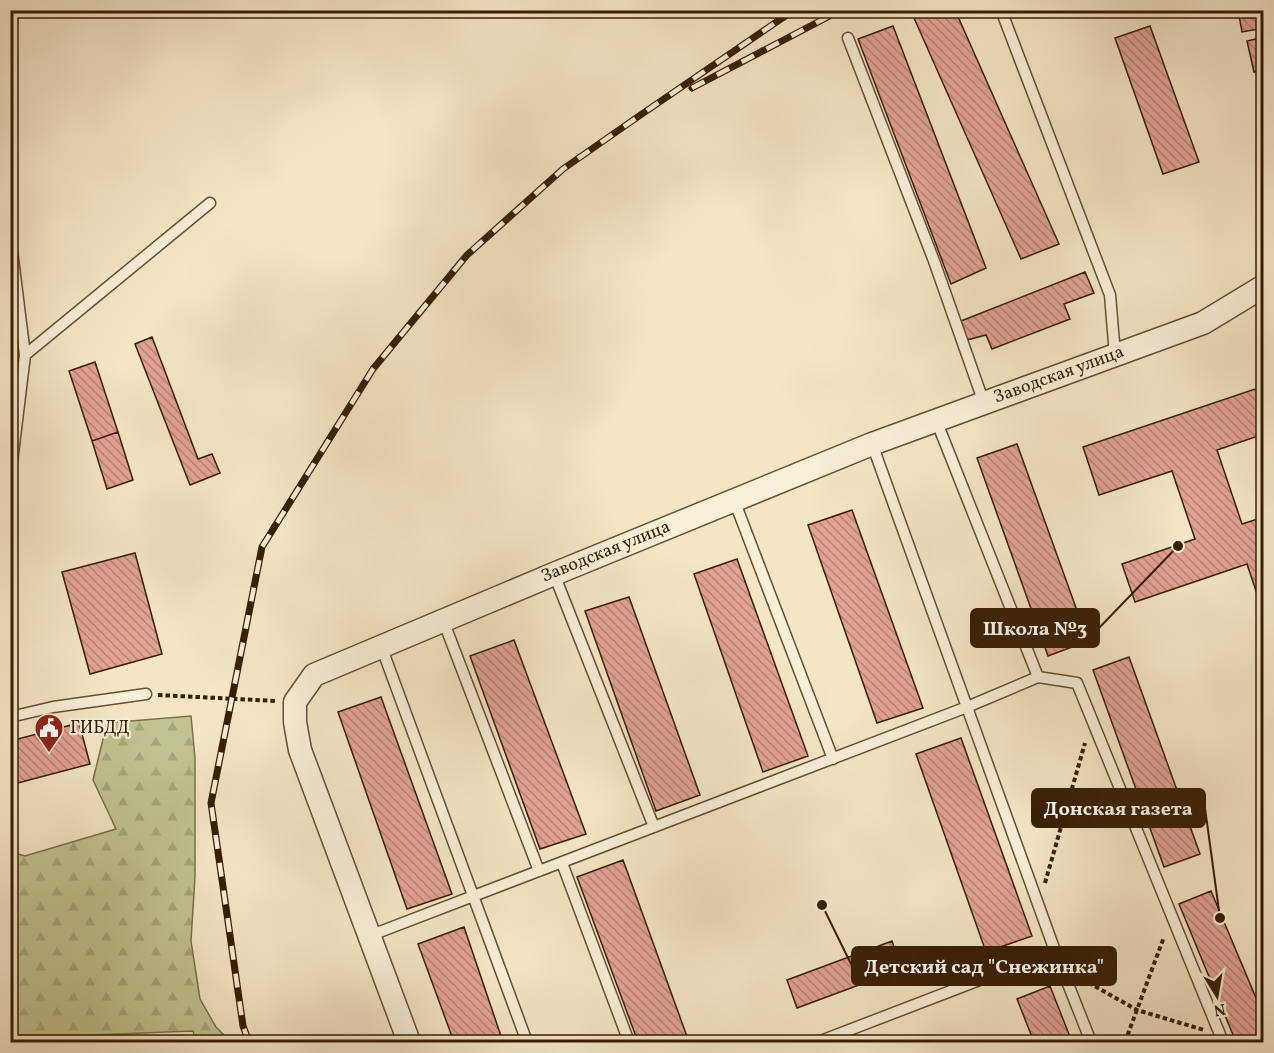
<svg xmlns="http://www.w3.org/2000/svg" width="1274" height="1053" font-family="Vollkorn,serif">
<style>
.forest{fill:url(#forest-firs);stroke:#7c7049;stroke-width:1.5}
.building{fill:url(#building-back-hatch);stroke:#371d02;stroke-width:1.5}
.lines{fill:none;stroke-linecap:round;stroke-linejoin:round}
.service-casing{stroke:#664f33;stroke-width:13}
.minor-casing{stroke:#664f33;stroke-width:25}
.path{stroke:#371d02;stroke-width:4;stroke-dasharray:4.5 3;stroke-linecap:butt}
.service{stroke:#f8efd9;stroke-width:10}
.minor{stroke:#f8efd9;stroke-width:22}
.rail-casing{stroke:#371d02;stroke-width:7}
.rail{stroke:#f8efd9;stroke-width:4.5;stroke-dasharray:14;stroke-linecap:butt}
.labels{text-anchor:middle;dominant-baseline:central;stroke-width:4.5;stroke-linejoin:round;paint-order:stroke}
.street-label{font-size:18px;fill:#371d02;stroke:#f8efd9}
.poi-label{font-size:18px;fill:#371d02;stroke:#f8efd9;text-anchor:start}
.leader{fill:none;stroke:#371d02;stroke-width:2}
.callout-dot{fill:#371d02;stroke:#f8efd9;stroke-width:2}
.callout{fill:#371d02;stroke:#371d02;stroke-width:2}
.callout-label{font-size:20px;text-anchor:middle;font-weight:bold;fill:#fff}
</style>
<defs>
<pattern id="forest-firs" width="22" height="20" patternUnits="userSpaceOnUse" patternTransform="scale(1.5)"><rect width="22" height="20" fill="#c1c390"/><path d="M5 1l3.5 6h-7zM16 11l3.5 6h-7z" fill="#a6a77b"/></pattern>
<pattern id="building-back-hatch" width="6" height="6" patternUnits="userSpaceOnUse" patternTransform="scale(1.5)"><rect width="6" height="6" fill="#e2a295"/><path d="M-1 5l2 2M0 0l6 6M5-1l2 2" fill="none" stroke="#b88377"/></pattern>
</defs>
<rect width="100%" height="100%" fill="#f4e6c5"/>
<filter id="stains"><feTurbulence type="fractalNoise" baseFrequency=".00333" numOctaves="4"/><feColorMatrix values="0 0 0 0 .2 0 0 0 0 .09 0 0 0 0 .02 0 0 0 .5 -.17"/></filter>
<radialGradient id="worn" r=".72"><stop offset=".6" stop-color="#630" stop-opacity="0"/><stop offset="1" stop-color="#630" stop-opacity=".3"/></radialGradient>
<path class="forest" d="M191,716L195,758V876L191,941L200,999L216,1027L231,1042H196L193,1031L92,1035H20L11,1042V852L25,856L116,829L93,780L107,723Z"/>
<path class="building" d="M933,10H955L1059,244L1021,259L914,18Z
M1238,10H1264V28L1242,32Z
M893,26L986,268L951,284L858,39Z
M1150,26L1199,162L1163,174L1115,38Z
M1264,37V70L1254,72L1247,41Z
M1085,272L1094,293L1064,304L1070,319L992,349L986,335L967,340L961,321Z
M152,337L198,459L212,454L220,473L190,485L135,344Z
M95,362L118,432L92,441L69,371Z
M1264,386V434L1217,450L1242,524L1264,517V601L1260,603L1247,564L1135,602L1122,564L1195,539L1172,471L1099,495L1083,447Z
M118,432L133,480L107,489L92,441Z
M1017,444L1088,641L1048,656L977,458Z
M852,510L923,708L877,723L808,525Z
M135,553L162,654L90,674L62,572Z
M737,559L808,756L763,772L694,574Z
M629,597L700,795L656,811L585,611Z
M514,640L586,834L540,849L470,656Z
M1129,657L1200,854L1164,867L1093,670Z
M381,697L452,894L407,909L338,712Z
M79,723L90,764L10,785V741Z
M961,738L1032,936L986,952L916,754Z
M623,860L689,1042H638L577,877Z
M1211,891L1264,1017V1042H1236L1179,904Z
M464,927L503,1042H454L418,944Z
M892,941L902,969L797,1008L787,980Z
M1050,986L1072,1042H1034L1017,999Z"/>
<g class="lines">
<g class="service-casing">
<path id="service" d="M1001,10L1110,295L1115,355
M848,38L934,261L984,403
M10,235L25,355L10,478
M25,355L210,203
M872,444L1055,951L1091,1042
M734,500L833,759
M554,574L654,827
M443,620L539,871
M381,646L527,1042
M1038,677L1077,683L1223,1042
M10,702L14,715
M10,717L53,707L146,694
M562,863L629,1042
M369,936L967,707L1038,677L936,420
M818,1042L1055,951"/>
</g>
<g class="minor-casing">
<path id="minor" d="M409,1042L300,750L295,722V702L314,675L554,574L872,444L1203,323L1264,286"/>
</g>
<path class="path" d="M158,695L277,701
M1045,883L1085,743
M1082,979L1137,1010L1204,1030
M1125,1042L1164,937"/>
<use href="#service" class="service"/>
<use href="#minor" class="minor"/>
<g class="rail-casing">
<path id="rail" d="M692,88L841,10
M249,1042L243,1026L211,803L262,547L373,369L467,255L563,169L639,116L794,10"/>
</g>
<use href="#rail" class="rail"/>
</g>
<defs>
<g id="civic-pin" transform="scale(1.5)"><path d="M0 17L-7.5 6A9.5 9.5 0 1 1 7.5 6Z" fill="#8f2418" stroke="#f8efd9"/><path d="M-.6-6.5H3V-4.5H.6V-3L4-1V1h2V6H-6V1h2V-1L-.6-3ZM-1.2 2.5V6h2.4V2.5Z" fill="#fff"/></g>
</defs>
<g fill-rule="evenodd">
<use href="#civic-pin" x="49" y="728"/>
</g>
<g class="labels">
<g class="street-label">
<text transform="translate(1059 375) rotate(-20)">Заводская улица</text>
<text transform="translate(606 552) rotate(-22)">Заводская улица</text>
</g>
<g class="poi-label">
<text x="70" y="728">ГИБДД</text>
</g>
</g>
<path class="leader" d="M1178 546L1099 628M1220 918L1205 808M822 905L852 966"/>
<g class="callout-dot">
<circle cx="1178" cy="546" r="6"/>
<circle cx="1220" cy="918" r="6"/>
<circle cx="822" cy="905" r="6"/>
</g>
<g class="callout">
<rect x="971" y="609" width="128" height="38" rx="6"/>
<rect x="1032" y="789" width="173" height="38" rx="6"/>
<rect x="852" y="947" width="264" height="38" rx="6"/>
</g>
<g class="callout-label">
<text x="1035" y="635">Школа №3</text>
<text x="1118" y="815">Донская газета</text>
<text x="984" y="973">Детский сад "Снежинка"</text>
</g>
<rect width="1274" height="1053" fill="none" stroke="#f4e6c5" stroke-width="36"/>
<rect x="12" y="12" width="1250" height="1029" fill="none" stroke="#371d02" stroke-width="3"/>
<rect x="18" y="18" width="1238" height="1017" fill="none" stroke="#371d02" stroke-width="1.5"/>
<g transform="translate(1217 996) rotate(169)" stroke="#f8efd9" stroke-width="4.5" paint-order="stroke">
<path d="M0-4.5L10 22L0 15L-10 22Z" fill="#371d02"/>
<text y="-9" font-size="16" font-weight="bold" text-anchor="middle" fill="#371d02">N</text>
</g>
<rect width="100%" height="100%" filter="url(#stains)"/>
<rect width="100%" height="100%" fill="url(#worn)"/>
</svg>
